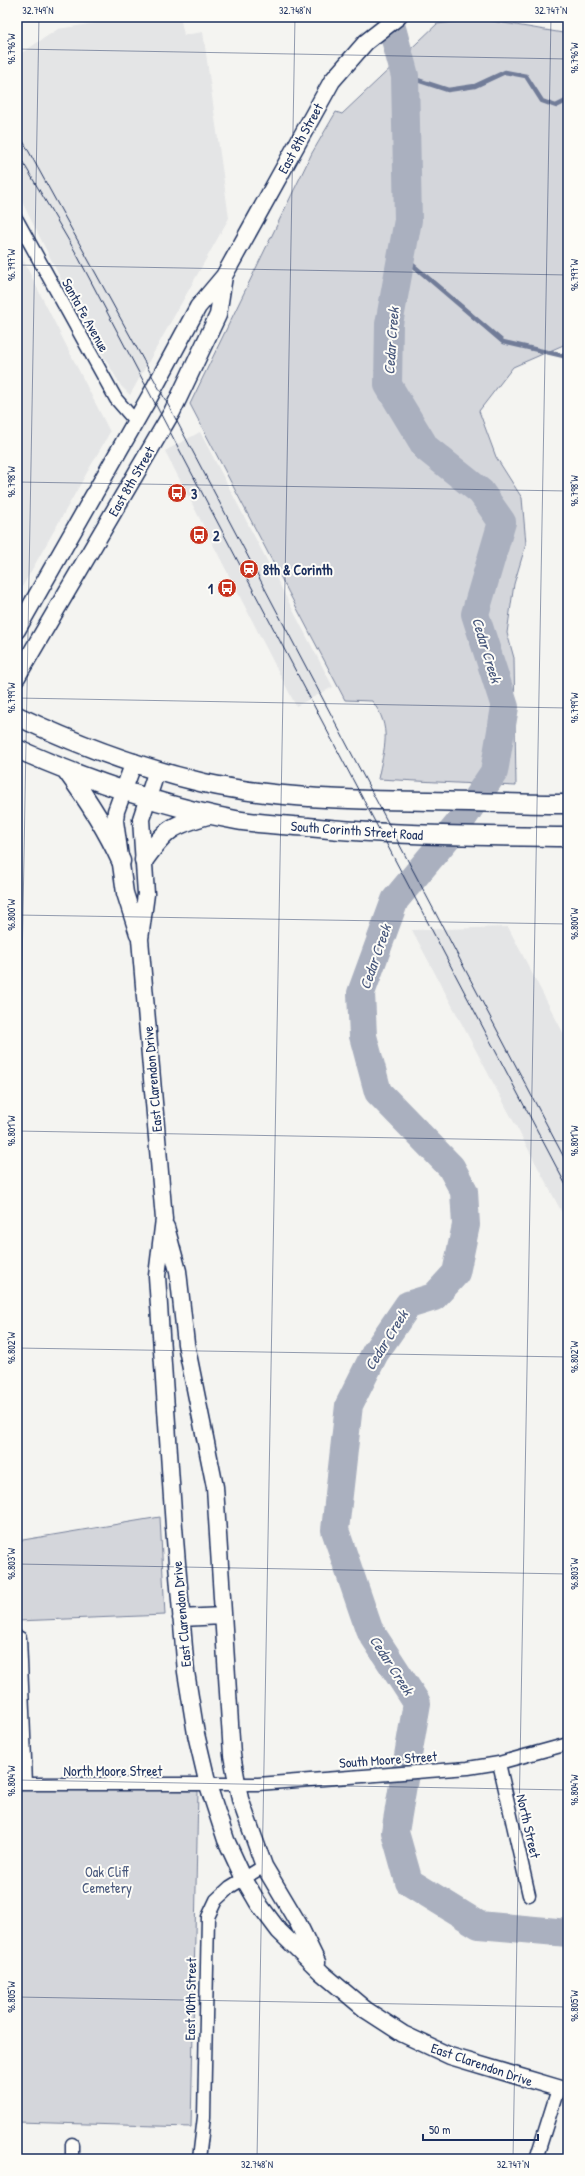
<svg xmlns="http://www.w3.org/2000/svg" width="585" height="2176" font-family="'Patrick Hand',sans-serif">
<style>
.built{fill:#e4e5e6}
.green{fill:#d4d6db;stroke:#78829c}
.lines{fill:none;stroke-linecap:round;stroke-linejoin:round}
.stream{stroke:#717c98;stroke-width:4.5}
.river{stroke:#aab0bf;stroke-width:28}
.minor-casing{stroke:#1b2f5e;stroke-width:15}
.tertiary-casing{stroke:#1b2f5e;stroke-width:19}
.secondary-casing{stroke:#1b2f5e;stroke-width:21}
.minor{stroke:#fdfcf7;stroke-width:12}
.tertiary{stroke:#fdfcf7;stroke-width:16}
.secondary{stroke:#fdfcf7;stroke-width:18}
.tram{stroke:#1b2f5e;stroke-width:1}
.ticks{fill:none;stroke:#1b2f5e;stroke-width:1;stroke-opacity:0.45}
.labels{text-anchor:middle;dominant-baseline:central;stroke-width:4;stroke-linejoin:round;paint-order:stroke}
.street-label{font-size:14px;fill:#1b2f5e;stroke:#fdfcf7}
.poi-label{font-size:14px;font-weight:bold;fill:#1b2f5e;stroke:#fdfcf7;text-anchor:start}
.park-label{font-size:14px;fill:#49597d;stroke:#fdfcf7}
.water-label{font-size:15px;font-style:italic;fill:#46567b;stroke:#fdfcf7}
.neatline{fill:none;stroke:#1b2f5e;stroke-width:1.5}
.ticks-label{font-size:10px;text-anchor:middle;fill:#1b2f5e}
</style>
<rect width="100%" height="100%" fill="#f4f4f1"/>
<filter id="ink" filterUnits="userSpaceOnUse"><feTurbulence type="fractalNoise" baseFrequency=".025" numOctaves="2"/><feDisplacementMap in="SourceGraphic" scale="8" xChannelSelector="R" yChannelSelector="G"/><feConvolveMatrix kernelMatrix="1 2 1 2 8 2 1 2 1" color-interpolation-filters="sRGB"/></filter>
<g filter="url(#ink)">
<path class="built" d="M134,17H180L184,35L203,32L229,218L130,395L121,386L73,303L17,192V56L58,29Z
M17,248L110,432L17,596Z
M200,432L333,687L296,706L165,451Z
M508,927L568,1042V1224L412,930Z"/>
<path class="green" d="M480,19L563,33L568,36V343L513,367L479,411L496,457L522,498L526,544L514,584L507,633L514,658L516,786L378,779C384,748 393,728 372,701L345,700L190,404L312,153L336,112L342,114L437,24Z
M160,1517L165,1615L17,1621V1541Z
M17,1787L198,1791L191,2127L17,2122Z"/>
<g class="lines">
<path class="stream" d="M405,76L448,90L475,86L505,72L526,76L542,101L556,106L568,100
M401,255L503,342L568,357"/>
<path class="river" d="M389,17L405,76L408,220L389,324L388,385L426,448L481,492L502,522L475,614L505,707L494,772L461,821L395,900L361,993L363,1036L378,1092L451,1167L464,1191L466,1225L456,1273L434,1297L408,1305L375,1353L349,1405L335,1530L369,1629L417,1703L395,1832L409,1882L479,1925L568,1933"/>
<g class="minor-casing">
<path id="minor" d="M17,220L116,399L136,422
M20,1638L26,1784
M499,1763L529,1895
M17,1784H258L468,1768L499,1763L568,1744
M72,2159V2144
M199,2159L204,2117L208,1917L216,1900L230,1887L264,1866
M536,2159L558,2089"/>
</g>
<g class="tertiary-casing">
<path id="tertiary" d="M17,630L150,396L198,307L224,276L332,81L366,42L398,17
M17,677L172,412L218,315L224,276
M134,762L116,811L115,821L125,893L138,934
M157,770L141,819L146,894L140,939L164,1219L157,1276L174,1527L186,1672L196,1734L208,1785L226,1840L244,1879L258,1903L279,1931L322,1973L366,2010L403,2034L450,2056L568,2091
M166,1227L178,1271L186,1344L215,1487L232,1755L240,1799L264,1866L298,1923L317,1962
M181,1618L223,1616"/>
</g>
<g class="secondary-casing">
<path id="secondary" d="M17,716C76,744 140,768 204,783C278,799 354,800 429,801C476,802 522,804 568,804
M17,749C87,780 161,806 236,820C259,824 284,825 308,827C394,836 481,836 568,837
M66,770C88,800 106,828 121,861
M144,860C166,829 172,825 208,815"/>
</g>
<use href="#minor" class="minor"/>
<use href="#tertiary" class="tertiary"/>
<use href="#secondary" class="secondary"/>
<path class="tram" d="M17,130L172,412L568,1165
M17,152L76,253L568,1189"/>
</g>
</g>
<path class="ticks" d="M17,49L568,59M17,265L568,275M17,482L568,491M17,698L568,708M17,915L568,924M17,1131L568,1141M17,1249L39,17M17,1348L568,1357M17,1564L568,1574M17,1780L568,1790M17,1997L568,2007M257,2159L295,17M513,2159L551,17"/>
<defs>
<g id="bus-disc" transform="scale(1)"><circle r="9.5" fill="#c8321e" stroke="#fdfcf7"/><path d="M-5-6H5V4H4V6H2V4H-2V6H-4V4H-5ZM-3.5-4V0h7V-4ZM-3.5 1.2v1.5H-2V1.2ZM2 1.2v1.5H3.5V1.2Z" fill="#fff"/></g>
<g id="station-disc" transform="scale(1)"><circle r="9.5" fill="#c8321e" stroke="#fdfcf7"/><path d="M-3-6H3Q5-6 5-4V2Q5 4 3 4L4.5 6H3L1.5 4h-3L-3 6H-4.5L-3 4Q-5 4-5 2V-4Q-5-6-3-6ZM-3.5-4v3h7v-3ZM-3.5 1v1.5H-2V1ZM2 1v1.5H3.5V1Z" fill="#fff"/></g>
</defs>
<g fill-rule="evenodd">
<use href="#bus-disc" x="177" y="493"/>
<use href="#bus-disc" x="199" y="535"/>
<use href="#station-disc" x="249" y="569"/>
<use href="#bus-disc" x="227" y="588"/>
</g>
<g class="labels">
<g class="street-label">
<text transform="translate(300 138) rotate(-61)">East 8th Street</text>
<text transform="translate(86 315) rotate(61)">Santa Fe Avenue</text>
<text transform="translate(131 481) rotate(-60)">East 8th Street</text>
<text transform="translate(357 830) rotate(4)">South Corinth Street Road</text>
<text transform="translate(152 1079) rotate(-95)">East Clarendon Drive</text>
<text transform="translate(181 1614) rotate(-95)">East Clarendon Drive</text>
<text transform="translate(388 1759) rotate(-4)">South Moore Street</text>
<text x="113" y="1770">North Moore Street</text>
<text transform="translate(529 1826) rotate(77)">North Street</text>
<text transform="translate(190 1999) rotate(-89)">East 10th Street</text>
<text transform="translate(482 2064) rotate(19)">East Clarendon Drive</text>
</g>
<g class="poi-label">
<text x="191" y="493">3</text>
<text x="213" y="535">2</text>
<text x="263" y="569">8th &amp; Corinth</text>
<text x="213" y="588" text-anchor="end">1</text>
</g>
<g class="park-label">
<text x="107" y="1871">Oak Cliff<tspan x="107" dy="16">Cemetery</tspan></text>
</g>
<g class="water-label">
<text transform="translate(391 341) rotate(-86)">Cedar Creek</text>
<text transform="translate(487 650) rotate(73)">Cedar Creek</text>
<text transform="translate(375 957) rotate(-71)">Cedar Creek</text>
<text transform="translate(386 1340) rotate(-58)">Cedar Creek</text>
<text transform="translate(392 1665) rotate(57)">Cedar Creek</text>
</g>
</g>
<rect width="585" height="2176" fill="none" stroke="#fdfcf7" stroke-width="44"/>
<path d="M423 2134v6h115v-6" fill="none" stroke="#1b2f5e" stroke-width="2"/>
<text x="429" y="2134" font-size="12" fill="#1b2f5e" stroke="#fdfcf7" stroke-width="3" paint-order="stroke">50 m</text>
<rect x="22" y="22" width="541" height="2132" class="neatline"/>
<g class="ticks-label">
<text x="38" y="14">32.749°N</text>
<text x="295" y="14">32.748°N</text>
<text x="551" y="14">32.747°N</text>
<text transform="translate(11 49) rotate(-90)" y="4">96.796°W</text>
<text transform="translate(574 58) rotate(-90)" y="4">96.796°W</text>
<text transform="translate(11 265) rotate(-90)" y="4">96.797°W</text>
<text transform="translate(574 275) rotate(-90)" y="4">96.797°W</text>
<text transform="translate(11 482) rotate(-90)" y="4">96.798°W</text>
<text transform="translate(574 491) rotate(-90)" y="4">96.798°W</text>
<text transform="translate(11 698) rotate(-90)" y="4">96.799°W</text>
<text transform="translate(574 708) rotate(-90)" y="4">96.799°W</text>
<text transform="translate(11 915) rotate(-90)" y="4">96.800°W</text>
<text transform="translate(574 924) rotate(-90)" y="4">96.800°W</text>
<text transform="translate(11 1131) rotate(-90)" y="4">96.801°W</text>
<text transform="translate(574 1141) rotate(-90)" y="4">96.801°W</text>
<text transform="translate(11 1348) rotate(-90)" y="4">96.802°W</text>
<text transform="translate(574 1357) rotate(-90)" y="4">96.802°W</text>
<text transform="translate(11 1564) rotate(-90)" y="4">96.803°W</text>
<text transform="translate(574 1574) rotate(-90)" y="4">96.803°W</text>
<text transform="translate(11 1781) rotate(-90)" y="4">96.804°W</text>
<text transform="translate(574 1790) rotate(-90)" y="4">96.804°W</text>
<text transform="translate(11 1997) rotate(-90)" y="4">96.805°W</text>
<text transform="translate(574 2006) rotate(-90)" y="4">96.805°W</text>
<text x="257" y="2168">32.748°N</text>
<text x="513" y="2168">32.747°N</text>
</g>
</svg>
